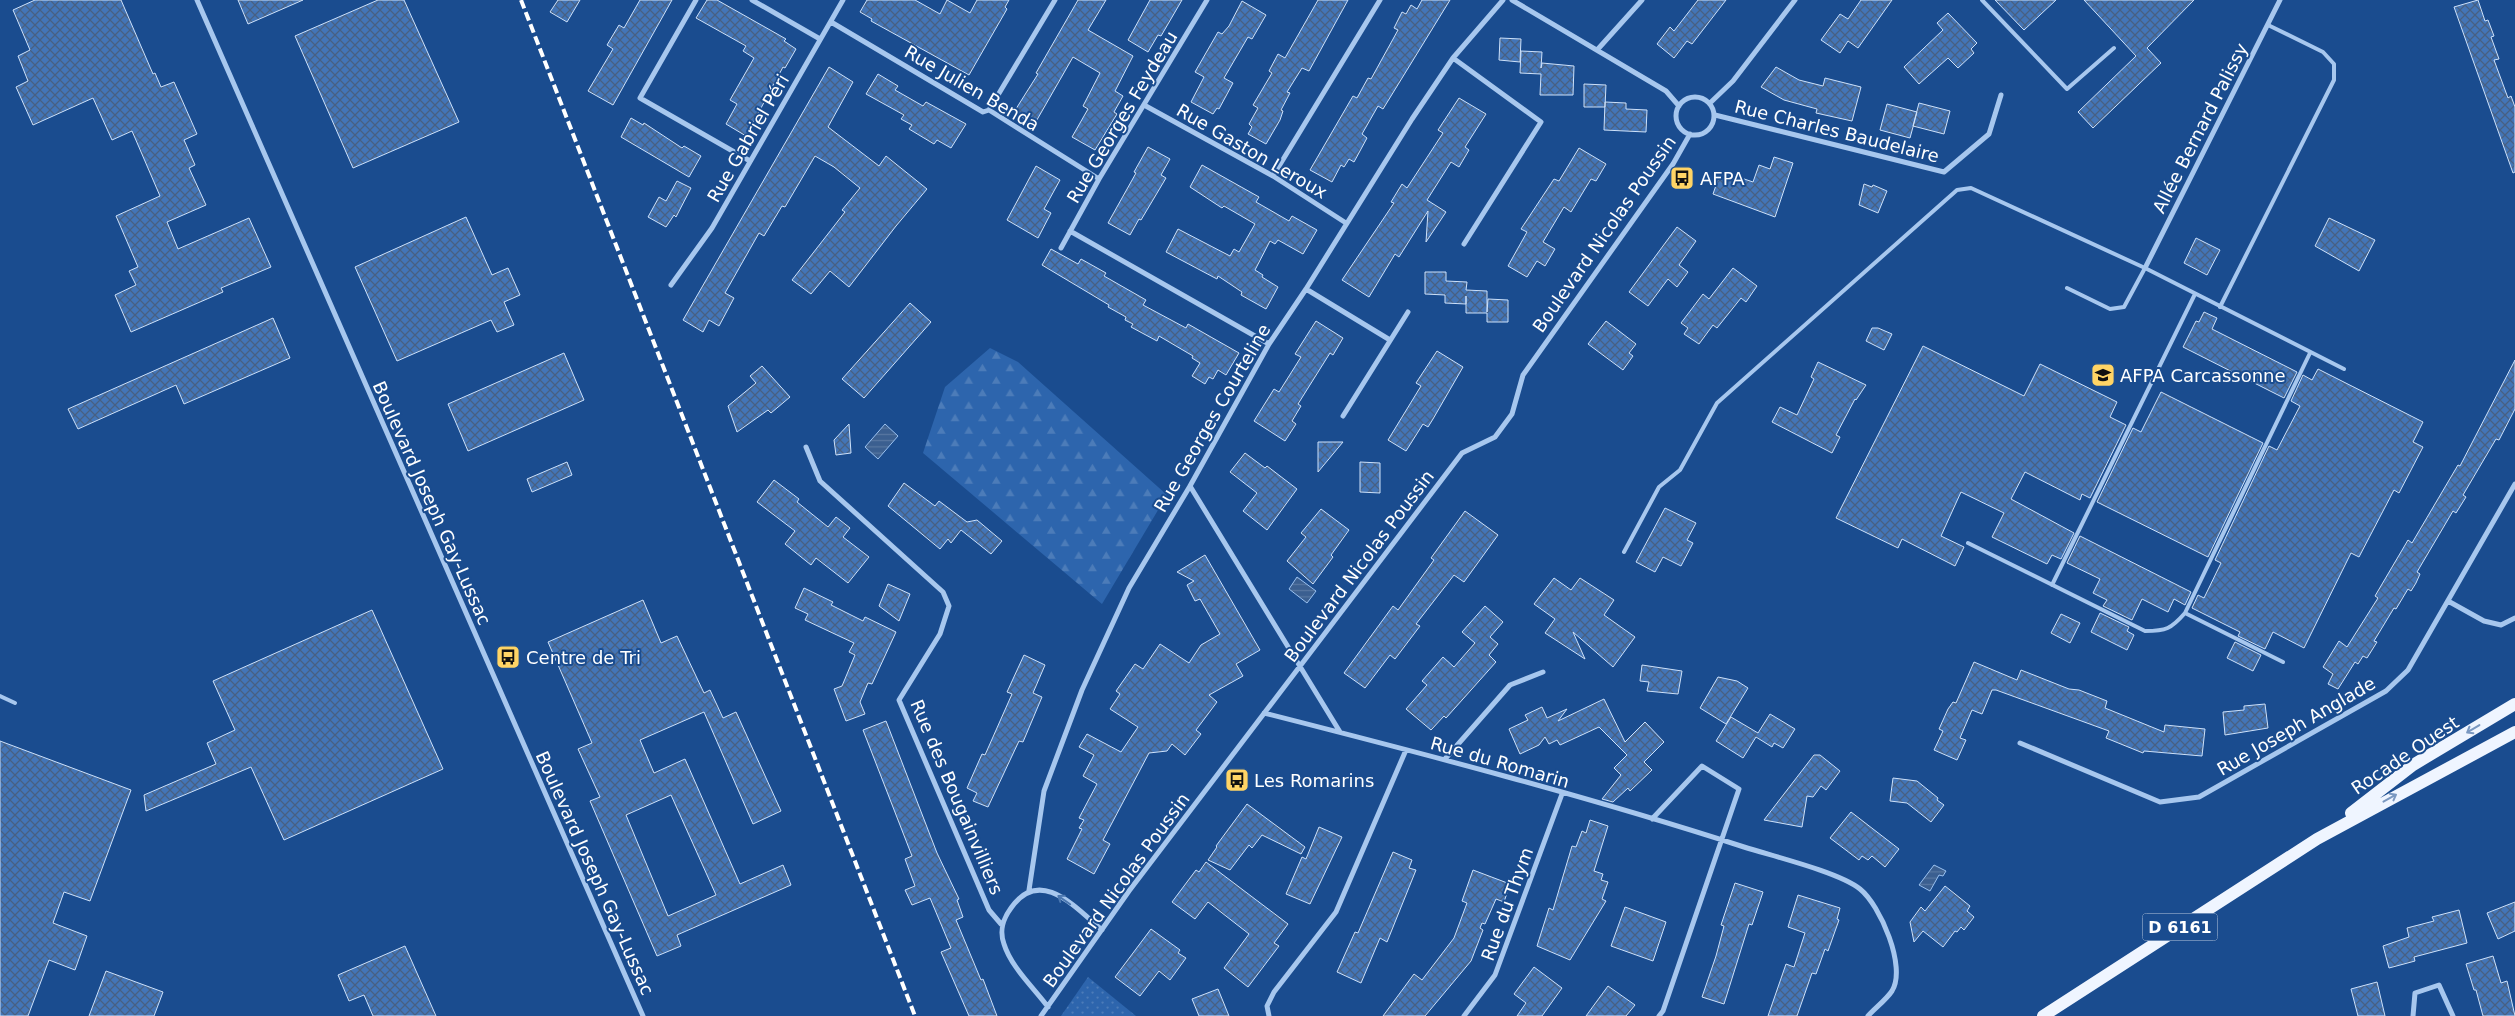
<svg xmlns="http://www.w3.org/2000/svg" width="2515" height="1016" font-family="'DejaVu Sans',sans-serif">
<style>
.grass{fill:url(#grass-dots)}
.forest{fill:url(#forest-firs)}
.water{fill:url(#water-rules);stroke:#9ac1f0}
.building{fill:url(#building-cross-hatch);stroke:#cde1fa;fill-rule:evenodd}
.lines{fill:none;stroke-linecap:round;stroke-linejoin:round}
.service{stroke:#a7c7ee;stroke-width:4}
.minor{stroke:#a7c7ee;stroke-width:5}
.primary{stroke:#eff5ff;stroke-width:12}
.rail{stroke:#fff;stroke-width:4;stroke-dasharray:9 4;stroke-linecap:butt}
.oneway{stroke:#7a98c1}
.oneway2{stroke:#4b77b0}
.labels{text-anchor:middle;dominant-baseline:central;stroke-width:4;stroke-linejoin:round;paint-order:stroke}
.shield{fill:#1a4c8f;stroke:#bac9dd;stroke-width:1}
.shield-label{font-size:16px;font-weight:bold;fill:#fff}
.street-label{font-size:18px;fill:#fff;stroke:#1a4c8f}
.poi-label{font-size:18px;fill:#fff;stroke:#1a4c8f;text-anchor:start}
</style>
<defs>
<pattern id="grass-dots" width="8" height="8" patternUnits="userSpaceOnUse" patternTransform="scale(1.25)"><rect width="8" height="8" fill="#2d65ad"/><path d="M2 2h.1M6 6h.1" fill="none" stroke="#4c7cb9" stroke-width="1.8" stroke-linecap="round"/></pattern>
<pattern id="forest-firs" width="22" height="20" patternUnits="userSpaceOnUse" patternTransform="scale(1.25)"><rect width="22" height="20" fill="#2d65ad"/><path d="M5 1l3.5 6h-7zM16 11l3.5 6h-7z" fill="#4c7cb9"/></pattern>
<pattern id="water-rules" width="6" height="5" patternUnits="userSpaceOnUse" patternTransform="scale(1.25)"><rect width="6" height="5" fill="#3b5f90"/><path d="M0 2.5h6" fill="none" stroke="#5877a1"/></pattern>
<pattern id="building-cross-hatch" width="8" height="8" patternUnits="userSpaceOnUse" patternTransform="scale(1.25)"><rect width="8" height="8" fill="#4375b7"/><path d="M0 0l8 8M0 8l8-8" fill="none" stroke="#486082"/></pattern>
</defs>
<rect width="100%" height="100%" fill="#1a4c8f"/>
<path class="grass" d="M1088,977L1136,1016H1061Z"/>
<path class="forest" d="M990,348L1018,362L1167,495L1102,604L923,453L945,387Z"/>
<path class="water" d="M885,424L898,436L878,459L865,447Z
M1297,577L1316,591L1307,603L1289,589Z
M1934,865L1946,871L1943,876L1939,875L1930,891L1919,885Z"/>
<path class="building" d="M35,0H121L153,74L155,73L161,87L174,82L197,134L184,140L195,165L189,168L206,205L167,222L178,249L249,218L271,267L221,288L223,292L131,332L115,295L136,285L129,271L138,267L116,216L160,196L132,131L112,140L93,98L33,125L16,87L28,81L18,56L30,50L13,10Z
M238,0H303L248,24Z
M378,0H404L459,122L353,168L295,36Z
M558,0H580L567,22L550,12Z
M640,0H672L613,105L588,91L613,49L607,45L619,25L624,28Z
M707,0H717L786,39L784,41L796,49L785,68L783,67L746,136L726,124L737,104L730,100L754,58L743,51L746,46L696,18Z
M867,0H915L940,14L947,0L970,13L977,0H1009L1005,7L1007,9L969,75L871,21L872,19L860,12Z
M1078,0H1106L1088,30L1133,56L1115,91L1123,96L1114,112L1117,114L1095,150L1072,137L1088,109L1083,106L1100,73L1073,57L1034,125L1014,112L1038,74L1036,73Z
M1150,0H1182L1161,36L1158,35L1148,52L1128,40Z
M1318,0H1348L1309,71L1302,68L1287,92L1290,93L1281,110L1283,111L1280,120L1266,144L1248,134L1252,127L1249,124L1258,108L1253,105L1272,73L1269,71L1278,54L1285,58Z
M1422,0H1450L1383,109L1378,106L1362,134L1367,138L1354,162L1349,159L1344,167L1341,165L1332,182L1310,170L1353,96L1357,98L1368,78L1371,79L1398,30L1394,28L1402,12L1406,14L1411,5L1417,9Z
M1698,0H1726L1692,44L1687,41L1674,58L1657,44L1670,27L1674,31Z
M1861,0H1892L1858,48L1848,41L1840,53L1821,40L1840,14L1848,19Z
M1995,0H2056L2024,30Z
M2084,0H2194L2147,48L2161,63L2093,128L2078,112L2136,56Z
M2478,0L2485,21L2488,20L2494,36L2491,37L2499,59L2494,60L2508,98L2511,96L2515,107V172L2513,173L2454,7Z
M1242,1L1266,15L1252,39L1248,37L1224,78L1233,83L1219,109L1217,108L1213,114L1191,102L1204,77L1195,72L1218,32L1222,34L1229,26Z
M1948,13L1977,43L1971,49L1974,53L1958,68L1948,58L1919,84L1904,67L1943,30L1937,23Z
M1500,38L1521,39L1520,62L1499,60Z
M1521,51L1542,52L1541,68L1542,63L1574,66L1573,95H1540L1541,74L1520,73Z
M829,67L853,82L828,127L879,166L886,156L927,189L896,226L849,287L830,271L811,294L792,280L845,212L842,210L860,188L834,167L815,156L785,207L782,206L764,236L759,233L725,293L734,298L719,326L709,320L703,332L683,320Z
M1776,67L1799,80L1823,86L1825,78L1861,87L1852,121L1816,113L1817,109L1784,100L1761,87Z
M878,74L898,86L895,90L923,106L926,102L966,124L951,148L937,140L934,144L909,129L912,125L901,119L904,115L866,94Z
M1584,84L1606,85L1605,107H1584Z
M1459,98L1486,114L1465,147L1469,150L1459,167L1451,162L1427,200L1446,212L1426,242L1428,211L1399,257L1395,254L1369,297L1342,280L1394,203L1391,202L1402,184L1407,188L1443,133L1438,130Z
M1605,102L1626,103V109L1647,110L1646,132L1604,130Z
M1919,103L1950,111L1944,134L1913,126Z
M1887,104L1917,112L1910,138L1880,130Z
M631,118L643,125L644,123L682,148L684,146L701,156L689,177L621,137Z
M1148,147L1170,159L1161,175L1166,178L1141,220L1139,219L1130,235L1108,223L1136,173L1134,172Z
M1579,148L1606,164L1596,181L1591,179L1571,212L1564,207L1543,242L1555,249L1545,266L1537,261L1527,277L1508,266L1527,232L1521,229L1554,179L1559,181Z
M1774,157L1793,163L1775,217L1713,194L1721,171L1753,182L1759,165L1770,169Z
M1202,165L1259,197L1256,202L1289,221L1292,216L1317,230L1303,254L1278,240L1275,244L1270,241L1255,270L1263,275L1262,277L1278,287L1266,309L1241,295L1242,292L1218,276L1217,279L1166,252L1178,229L1230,256L1234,249L1239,252L1255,224L1224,206L1222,208L1190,187Z
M1036,166L1060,180L1044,209L1051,213L1038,238L1007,220Z
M677,181L691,188L676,217L674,215L666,227L648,217L659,197L666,201Z
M1864,184L1872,187L1873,185L1887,191L1878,213L1859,205Z
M466,217L492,275L508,268L520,295L504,302L514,325L497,332L491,320L397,361L355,267Z
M2329,218L2375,240L2359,271L2315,246Z
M1677,227L1696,241L1679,265L1688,272L1677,287L1668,279L1648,306L1629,292Z
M2196,238L2220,250L2207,275L2184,263Z
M1051,249L1078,264L1081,259L1106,273L1104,276L1146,300L1143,305L1186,328L1188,324L1239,353L1226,375L1218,370L1213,379L1209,377L1205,384L1192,376L1200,363L1192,358L1193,356L1159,336L1157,341L1131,327L1133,324L1125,320L1126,317L1108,307L1109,305L1042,265Z
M1733,268L1757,286L1746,302L1741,298L1717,328L1713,325L1699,344L1684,334L1688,328L1681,323L1703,294L1709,299Z
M1425,272H1446V281L1467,282L1466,290L1487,291V312L1488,299L1508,300V322H1487V313H1466V296V304L1445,303V295L1425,294Z
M910,303L931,322L864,398L842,379Z
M2204,312L2217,318L2212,329L2297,372L2284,398L2183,347L2196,321L2199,322Z
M273,318L290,358L184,404L176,385L78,429L68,409Z
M1316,321L1343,338L1333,355L1330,353L1298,404L1301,406L1292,421L1296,424L1285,441L1254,421L1274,389L1279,392L1301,357L1295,354Z
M1606,321L1636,344L1629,353L1633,356L1623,370L1588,344Z
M1872,328H1878L1892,334L1884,350L1866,341Z
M1923,346L2024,396L2040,364L2117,402L2110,417L2126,425L2090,498L2082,494L2080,500L2025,472L2011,499L2074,533L2061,559L2052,555L2047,564L1992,537L2004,513L1961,492L1941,536L1964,547L1955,566L1902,539L1898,548L1836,518Z
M1437,351L1463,367L1433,419L1428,427L1423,424L1406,451L1388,440L1421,386L1416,383Z
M564,353L584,400L468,451L448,404Z
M2515,360V409L2499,440L2496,439L2463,495L2466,497L2456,513L2453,511L2417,572L2420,574L2416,583L2411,591L2408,589L2396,609L2394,608L2374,641L2377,642L2367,658L2363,656L2358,664L2355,662L2338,689L2328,684L2333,674L2323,667L2339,641L2347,647L2378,598L2375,596L2408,540L2412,543L2458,465L2460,466Z
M1818,362L1866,385L1856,400L1855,399L1836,435L1840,437L1832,453L1772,422L1780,407L1797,415L1814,379L1811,377Z
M762,366L790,397L771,413L768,410L737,432L728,406L756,383L750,376Z
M2318,369L2423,422L2413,442L2423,447L2399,493L2394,490L2359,557L2351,553L2304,648L2273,632L2265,649L2238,636L2240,632L2192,608L2198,595L2204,598L2221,563L2215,560L2269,446L2277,450L2300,406L2291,401L2303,375L2312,380Z
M2161,392L2263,443L2208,557L2097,502L2133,428L2141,432Z
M849,424L851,453L836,455L834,440Z
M1318,442H1343L1318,472Z
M1245,453L1265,468L1267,466L1297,489L1267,530L1243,511L1257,493L1230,472Z
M567,462L572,475L532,492L527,479Z
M1360,462L1380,463V493L1360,492Z
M774,480L799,499L797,502L828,527L836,517L850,528L843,537L869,557L848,583L816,558L811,565L785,544L795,531L757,502Z
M904,483L935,506L939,501L967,522L977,520L1002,541L991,554L961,530L951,543L948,539L940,549L888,506Z
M1665,508L1696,523L1687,540L1693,543L1681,566L1663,557L1655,572L1636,562Z
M1321,509L1349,530L1331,555L1333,557L1313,584L1287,561L1306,537L1301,533Z
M1465,511L1498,535L1464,582L1454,575L1416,624L1420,626L1395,659L1390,655L1365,688L1344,673L1393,606L1398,610L1434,560L1431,558Z
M2080,536L2191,592L2185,605L2174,599L2168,612L2142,599L2132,620L2103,606L2107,600L2093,593L2100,579L2067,563Z
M1205,555L1260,650L1236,664L1243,676L1209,695L1217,702L1196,730L1201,734L1185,755L1172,744L1167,751L1149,753L1103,840L1110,844L1094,874L1067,859L1082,829L1079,828L1084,820L1079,818L1097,784L1083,776L1094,755L1079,747L1087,734L1121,752L1138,727L1110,709L1120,694L1116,691L1135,664L1143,669L1160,644L1189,663L1201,645L1220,634L1200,599L1195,601L1187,585L1194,581L1177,572Z
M1554,578L1571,590L1580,578L1614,600L1604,615L1635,637L1613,667L1573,632L1585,659L1545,633L1555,619L1534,604Z
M888,584L910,594L899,621L879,606Z
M804,588L833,602L831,605L863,621L865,617L896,632L872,684L868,683L860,702L865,714L846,721L834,689L842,686L855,655L849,652L854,643L805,620L808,614L795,608Z
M643,600L661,643L677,636L704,693L710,690L723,718L736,712L781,811L753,824L704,712L640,740L654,773L685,759L740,884L783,865L791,885L677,935L681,946L657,956L590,801L600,797L578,749L592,743L548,642ZM671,795L716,895L668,916L626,815Z
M1485,606L1503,622L1490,637L1498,644L1489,655L1496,662L1446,718L1444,716L1431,730L1406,709L1427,685L1422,681L1443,657L1454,667L1475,643L1462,632Z
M372,610L443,769L284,840L251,767L146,811L144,795L216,764L207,743L235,730L213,681Z
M2100,613L2129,627L2127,631L2134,635L2127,650L2091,632Z
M2061,614L2080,623L2070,643L2051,633Z
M2235,642L2261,655L2253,671L2227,658Z
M1024,655L1045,665L1033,693L1042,697L1023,742L1019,741L988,807L973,801L977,793L967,788L982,754L985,755L1012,694L1007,692Z
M1974,662L2017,680L2021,670L2069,689L2079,690L2107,701L2105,708L2164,732L2165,725L2205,729L2202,756L2144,751L2143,753L2106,738L2109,731L1996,690H1992L1982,714L1972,710L1960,738L1966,740L1957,760L1934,750L1943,731L1939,729L1948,709L1953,702L1956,703Z
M1642,665L1682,671L1678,694L1647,691L1649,682L1640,681Z
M1718,677L1737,681L1748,688L1726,724L1700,708Z
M1604,699L1625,742L1645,722L1664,742L1644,762L1652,770L1630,791L1628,788L1613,802L1602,799L1621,775L1614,768L1627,755L1599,727L1560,745L1557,740L1549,744L1545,737L1539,745L1520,754L1509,729L1528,720L1525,715L1542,707L1547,718L1567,709L1558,721Z
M2265,704L2268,728L2225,735L2223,712L2244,710V706Z
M1770,714L1795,729L1783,748L1774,743L1772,747L1756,737L1743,758L1716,741L1731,717L1758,733Z
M886,721L937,853L959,899L957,900L963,917L956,920L981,980L983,979L997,1016H969L941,952L951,948L930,898L912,905L905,890L915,886L905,859L912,856L863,730Z
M0,741L131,790L90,901L64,892L53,923L87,936L75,970L49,960L28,1016H0Z
M1814,755H1820L1840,771L1826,790L1821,786L1813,797L1807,796L1802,827L1764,820Z
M1893,778L1917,781L1938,798L1937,800L1944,805L1931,822L1907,803L1890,801Z
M1247,804L1305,847L1301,854L1262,835L1252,848L1249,845L1230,870L1208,860L1217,847L1216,846Z
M1851,812L1899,849L1885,867L1872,856L1868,860L1862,856L1859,860L1830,838Z
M1590,820L1608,826L1594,871L1603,874L1601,880L1608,882L1602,899L1606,901L1570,960L1537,946L1549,908L1553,910L1572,846L1576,847L1582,831L1586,833Z
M1319,827L1342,837L1310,904L1286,894L1302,857L1306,859Z
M1393,852L1412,860L1409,868L1416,870L1387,942L1380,938L1361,983L1337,972L1355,932L1358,933Z
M1206,862L1288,924L1274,943L1279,946L1248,987L1224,968L1249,934L1208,902L1195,919L1172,902L1196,870L1199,872Z
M1473,870L1510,884L1504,902L1496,899L1485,924L1482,923L1480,928L1483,930L1471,961L1425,1016H1383L1414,974L1422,980L1454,938L1467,903L1462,901Z
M1735,883L1763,892L1752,925L1749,924L1724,1004L1702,997L1716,956L1724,926L1721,925Z
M1945,886L1970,906L1967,911L1974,917L1964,930L1961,927L1957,932L1955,931L1943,947L1923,931L1914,942L1910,922L1921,907L1925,911Z
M1798,895L1840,908L1837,919L1839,920L1828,951L1825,949L1816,974L1812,973L1797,1016H1768L1786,964L1794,967L1805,933L1788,927Z
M2515,902V931L2498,939L2487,913Z
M1625,907L1666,922L1653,961L1611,946Z
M2459,910L2467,943L2414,957L2415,961L2389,968L2383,946L2409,937L2407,928L2434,921L2432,917Z
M1151,929L1180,950L1178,953L1186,958L1170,980L1159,971L1140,996L1115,977Z
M405,946L436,1016H373L364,995L349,1001L338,975Z
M2493,956L2501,983L2507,981L2515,1016H2483L2476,990H2474L2466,964Z
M1534,967L1562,988L1542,1016H1517L1526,1003L1514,994Z
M106,971L163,992L154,1016H89Z
M2377,982L2385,1016H2358L2351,989Z
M1608,986L1635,1005L1626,1016H1586Z
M1218,989L1229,1016H1199L1192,999Z"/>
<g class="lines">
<path class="service" d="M1982,0L2067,89L2114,48
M2067,288L2110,309L2124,307L2145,268
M2220,307L2334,80V64L2323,52L2268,25
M1968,543L2145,631C2166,631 2171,629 2185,613L2310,353
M1624,552L1659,487L1680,470L1717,403L1957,190L1971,188L2145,268L2344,369
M2052,585L2195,294
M2185,613L2283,662
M0,696L15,703"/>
<path class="minor" d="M197,0L643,1016
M696,0L640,98L750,161
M752,0L820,39
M1512,0L1666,91L1679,106
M831,22L983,112L989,110L1099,179
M1598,49L1642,0
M1453,58L1541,122L1464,244
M1676 116a19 19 0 1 1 38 0a19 19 0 1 1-38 0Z
M1710,103L1733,81L1795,0
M1144,105L1273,176L1346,223
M989,110L1055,0
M1715,115L1944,172L1989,134L2001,95
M1273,176L1380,0
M1070,231L1269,344
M1061,248L1099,179L1207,0
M2145,268L2280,0
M671,285L712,228L843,0
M1306,289L1390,340
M1343,416L1408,312
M806,447L820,481L943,592L949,606L940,634L899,700L989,910L1001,924
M1190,486L1340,732
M2448,601L2484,621L2501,625L2515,618
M1264,713C1425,754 1586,796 1744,847C1772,856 1839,872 1860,889C1880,905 1907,967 1892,991C1886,1000 1875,1008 1868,1016
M2020,743L2160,802L2199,797L2386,691L2408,670L2515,484
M1445,759L1510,685L1543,672
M1652,819L1702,766L1739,789L1663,1011L1659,1016
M1029,890L1044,791L1082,690L1129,588L1190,486L1269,344L1306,289L1412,119L1453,58L1503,0
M1048,1007C1034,988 1011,967 1004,944C999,930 1003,919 1011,908C1040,866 1076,908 1102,930
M1041,1016L1129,891L1462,453L1495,437L1512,414L1523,375L1673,164L1690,134
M1269,1016L1267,1006L1274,992L1336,912L1406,750
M1464,1016L1495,975L1562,794
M2413,1016L2415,993L2439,985L2453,1016"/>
<path class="primary" d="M2351,813L2413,765L2515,704
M2043,1016L2317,839L2515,732"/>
<path class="rail" d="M521,0L915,1016"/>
</g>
<defs><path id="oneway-shaft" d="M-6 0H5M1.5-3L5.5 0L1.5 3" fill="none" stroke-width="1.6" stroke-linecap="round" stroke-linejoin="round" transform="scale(1.25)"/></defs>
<g class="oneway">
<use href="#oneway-shaft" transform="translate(2473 729) rotate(149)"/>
<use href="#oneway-shaft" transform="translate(2390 798) rotate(-29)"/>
</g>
<use class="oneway2" href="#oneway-shaft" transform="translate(1064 900) rotate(-145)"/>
<defs>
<g id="bus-square" transform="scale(1.25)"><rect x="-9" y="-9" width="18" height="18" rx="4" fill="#ffd465" stroke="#1a4c8f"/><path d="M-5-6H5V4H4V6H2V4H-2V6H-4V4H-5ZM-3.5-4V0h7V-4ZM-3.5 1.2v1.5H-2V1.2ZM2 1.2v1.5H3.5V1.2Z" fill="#111"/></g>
<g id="university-square" transform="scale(1.25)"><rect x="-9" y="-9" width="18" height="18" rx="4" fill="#ffd465" stroke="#1a4c8f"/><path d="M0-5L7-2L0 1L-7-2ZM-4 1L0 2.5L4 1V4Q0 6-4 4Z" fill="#111"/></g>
</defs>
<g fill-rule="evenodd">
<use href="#bus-square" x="1682" y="178"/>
<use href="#university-square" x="2103" y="375"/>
<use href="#bus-square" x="508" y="657"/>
<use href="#bus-square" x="1237" y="780"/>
</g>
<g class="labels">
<rect class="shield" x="2142.5" y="913.5" width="75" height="27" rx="4"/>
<g class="shield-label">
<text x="2180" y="927">D 6161</text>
</g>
<g class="street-label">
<text transform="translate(972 88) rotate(30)">Rue Julien Benda</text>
<text transform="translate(1122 117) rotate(-59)">Rue Georges Feydeau</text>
<text transform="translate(2200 128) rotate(-63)">Allée Bernard Palissy</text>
<text transform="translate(1837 131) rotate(14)">Rue Charles Baudelaire</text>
<text transform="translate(748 138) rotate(-60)">Rue Gabriel Péri</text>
<text transform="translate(1252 151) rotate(30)">Rue Gaston Leroux</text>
<text transform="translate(1604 234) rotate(-55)">Boulevard Nicolas Poussin</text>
<text transform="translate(1212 418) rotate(-60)">Rue Georges Courteline</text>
<text transform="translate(432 503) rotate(66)">Boulevard Joseph Gay-Lussac</text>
<text transform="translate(1359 566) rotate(-53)">Boulevard Nicolas Poussin</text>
<text transform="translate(2296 726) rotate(-30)">Rue Joseph Anglade</text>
<text transform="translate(2405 755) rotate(-34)">Rocade Ouest</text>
<text transform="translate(1500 762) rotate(16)">Rue du Romarin</text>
<text transform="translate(957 797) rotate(67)">Rue des Bougainvilliers</text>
<text transform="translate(595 873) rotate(66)">Boulevard Joseph Gay-Lussac</text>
<text transform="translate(1116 890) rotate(-54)">Boulevard Nicolas Poussin</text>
<text transform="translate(1507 904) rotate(-70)">Rue du Thym</text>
</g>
<g class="poi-label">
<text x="1700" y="178">AFPA</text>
<text x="2120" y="375">AFPA Carcassonne</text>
<text x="526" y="657">Centre de Tri</text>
<text x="1254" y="780">Les Romarins</text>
</g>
</g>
</svg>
